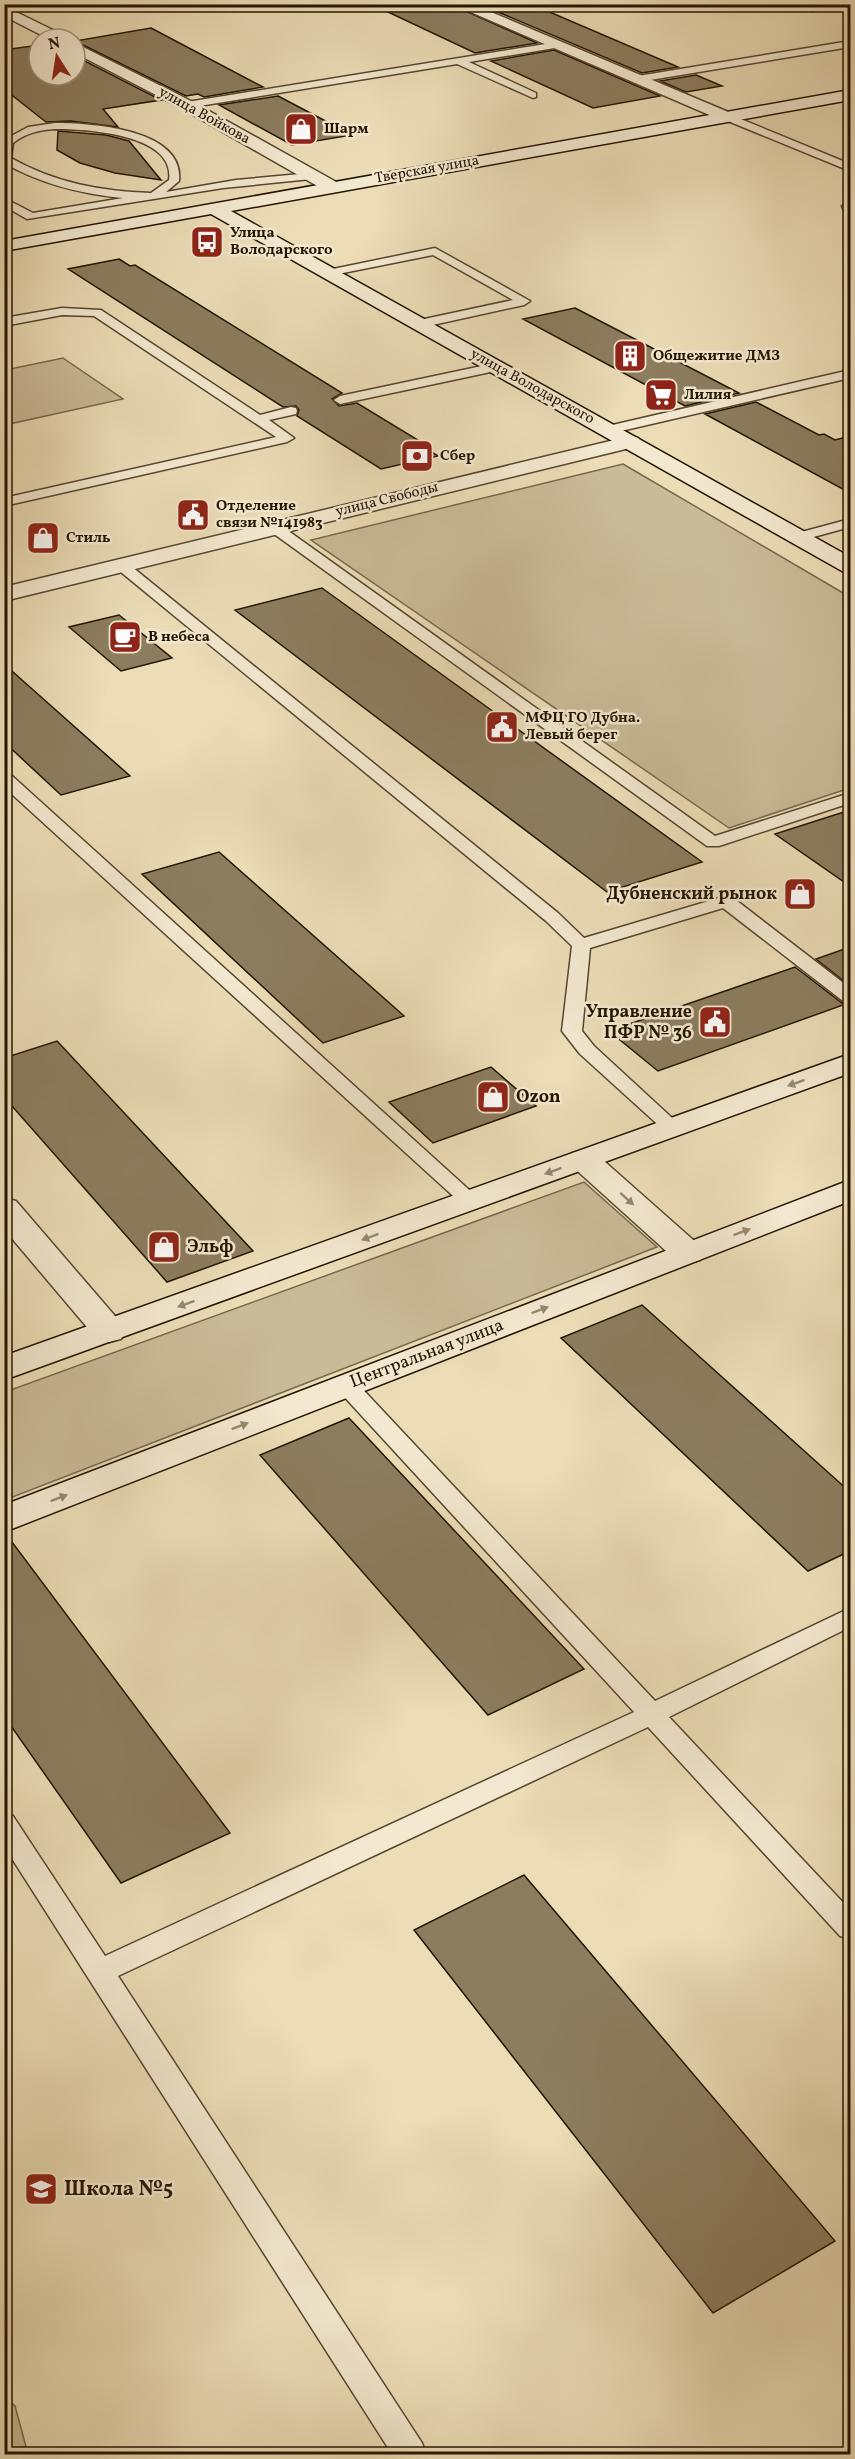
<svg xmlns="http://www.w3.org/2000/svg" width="855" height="2459" font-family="Vollkorn,serif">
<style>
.green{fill:#cabb98;stroke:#76684c;stroke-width:1.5}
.building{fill:#8c7d5f;stroke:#231400;stroke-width:1.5}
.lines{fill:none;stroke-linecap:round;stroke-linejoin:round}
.lane-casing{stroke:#55462e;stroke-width:3}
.street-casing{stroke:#55462e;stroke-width:3}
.secondary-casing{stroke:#231400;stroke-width:3}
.lane{fill:#f3e9d0;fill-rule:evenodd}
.street{fill:#f3e9d0;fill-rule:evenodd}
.secondary{fill:#f3e9d0;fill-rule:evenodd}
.oneway{fill:#958972}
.labels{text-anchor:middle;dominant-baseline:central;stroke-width:5;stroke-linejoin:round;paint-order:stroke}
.far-street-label{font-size:15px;fill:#231400;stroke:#f3e9d0}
.far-poi-label{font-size:15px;font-weight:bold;fill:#231400;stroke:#f3e9d0;text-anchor:start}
.poi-label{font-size:18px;font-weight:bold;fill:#231400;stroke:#f3e9d0;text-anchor:end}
.street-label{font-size:18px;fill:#231400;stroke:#f3e9d0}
.near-poi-label{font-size:21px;font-weight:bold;fill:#231400;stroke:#f3e9d0;text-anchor:start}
</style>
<rect width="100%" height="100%" fill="#ecddb7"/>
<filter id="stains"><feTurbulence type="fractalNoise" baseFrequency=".00333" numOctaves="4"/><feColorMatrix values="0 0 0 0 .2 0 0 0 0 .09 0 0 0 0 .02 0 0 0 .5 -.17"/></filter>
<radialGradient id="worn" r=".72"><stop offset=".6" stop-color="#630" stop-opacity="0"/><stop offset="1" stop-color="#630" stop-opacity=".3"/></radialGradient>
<path class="green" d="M63,358L123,399L5,425V370Z
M623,464L850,597V788L729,828L311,540Z
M584,1182L657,1247L5,1500V1392Z
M4,2396L15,2406L28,2454H5Z"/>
<path class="building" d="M371,4H450L537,43L475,53Z
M479,4H531L678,67L642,73Z
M151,28L263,87L204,97L198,94L186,96L75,41Z
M39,45V75H75V56L161,100L103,109L118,127L71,121L46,122L4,89V50Z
M554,50L660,96L593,108L491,61Z
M696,75L722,86L686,92L660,81Z
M278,96L352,135L292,145L219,105Z
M58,131L106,135L129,141L161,180L115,173L80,163L57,150Z
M119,259L130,266L135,265L342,393L332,399L339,406L357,403L426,445L422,446L438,456L381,469L297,416L299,410L296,406L283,407L68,269Z
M575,308L739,393L685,406L523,319Z
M756,402L819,435L824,434L835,440L850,436V493L705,414Z
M322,588L702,862L607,892L235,610Z
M119,615L172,658L121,671L69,627Z
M4,664L130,776L61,795L4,742Z
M850,810V886L775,834Z
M219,852L404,1016L323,1043L142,874Z
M850,947V986L816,959Z
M795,967L842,1003L846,1004L658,1071L609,1031Z
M57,1041L253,1251L167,1282L4,1097V1058Z
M491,1067L536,1106L433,1143L389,1102Z
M642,1305L850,1492V1551L808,1571L561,1338Z
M349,1418L584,1669L488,1715L260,1455Z
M4,1534H6L230,1833L121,1883L4,1716Z
M524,1875L835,2241L713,2313L414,1930Z"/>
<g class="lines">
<g class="lane-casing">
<path id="lane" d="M850,41V47L638,82L633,79L638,76Z
M558,42L561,43V47L469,62L536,93V97L533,98L457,64L187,108L182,105L187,102Z
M723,115H731L850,164V171L723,119Z
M55,123C91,123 185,129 179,181L166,192L236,180L311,173L316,176L311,179L223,188L27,219L4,206V198L33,213L123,198C81,194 41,184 4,163V140L28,127ZM55,129C86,129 176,134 169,180L151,193C101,191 55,183 11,158L13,143C26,133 39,130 55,129Z
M850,202V217L846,216L842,206Z
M435,248L530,301L524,305L419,328L413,324L415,321L513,300L433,255L328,276L322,273L328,270Z
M62,308L101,310L260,415L291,407L296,408L297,411L296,414L269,420L294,438L287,442L4,506V498L276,437L94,316L62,315L4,326V318Z
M496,363L500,364L502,367L500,370L340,404L334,400L340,396Z
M850,370V378L608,434L601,430L608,426Z
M850,519V527L799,541L792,537L794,534Z
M275,524L280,525L715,836L850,793V803L719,846H707L270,531L268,528Z
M121,561L126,562L558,913L584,938L726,896L732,897L850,988V1002L843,1001L723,908L590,948L582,1031L594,1046L683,1128L680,1132H666L580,1054L562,1031L572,946L546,921L116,568L114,565Z
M4,773L10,774L477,1197L480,1201L477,1205L470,1207L463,1205L4,787Z
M346,1378L354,1380L655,1701L850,1608V1627L669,1717L850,1910V1939L840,1936L648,1727L118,1976L422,2443L426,2454H392L4,1846V1813L13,1816L105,1956L634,1712L338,1390L335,1385L338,1380Z"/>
</g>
<g class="street-casing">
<path id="street" d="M452,4H472L733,114L735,117L733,120H721Z
M798,4H832L830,7L812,11Z
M4,6L65,36L67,39H49L4,16Z
M75,43L193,102L338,183L340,187L338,191H326L181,108L75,53Z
M631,436L638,438L641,442L638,446L4,601V587Z
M584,1150L595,1153L700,1246L705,1253L700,1260L688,1263L676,1260L573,1167L568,1160L573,1153Z
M4,1198L16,1201L121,1323L126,1331L121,1339L109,1342L97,1339L4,1229Z"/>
</g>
<g class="secondary-casing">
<path id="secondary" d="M850,90V100L231,211L850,557V573L842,571L211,214L4,251V241Z
M850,1054V1073L4,1380V1356Z
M850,1180V1201L4,1532V1505Z"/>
</g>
<use href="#lane" class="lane"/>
<use href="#street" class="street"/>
<use href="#secondary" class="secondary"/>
</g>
<defs><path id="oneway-solid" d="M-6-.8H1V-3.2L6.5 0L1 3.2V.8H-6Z" transform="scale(1.5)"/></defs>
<g class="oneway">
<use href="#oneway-solid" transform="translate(796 1083) rotate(160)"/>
<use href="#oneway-solid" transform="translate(553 1171) rotate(160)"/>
<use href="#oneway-solid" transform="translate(627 1199) rotate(42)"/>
<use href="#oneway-solid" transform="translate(742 1232) rotate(-21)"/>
<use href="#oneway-solid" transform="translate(370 1237) rotate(160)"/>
<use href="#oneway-solid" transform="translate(186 1304) rotate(160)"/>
<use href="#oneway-solid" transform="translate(540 1310) rotate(-21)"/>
<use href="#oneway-solid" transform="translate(240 1426) rotate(-21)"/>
<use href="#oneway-solid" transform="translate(59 1498) rotate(-21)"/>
</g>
<defs>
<g id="shop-square" transform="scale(1.725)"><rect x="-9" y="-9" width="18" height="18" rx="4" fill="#8f2418" stroke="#f3e9d0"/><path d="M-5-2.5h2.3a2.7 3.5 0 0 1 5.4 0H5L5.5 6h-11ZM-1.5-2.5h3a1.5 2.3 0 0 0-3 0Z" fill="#fff"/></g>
<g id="bus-square" transform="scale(1.725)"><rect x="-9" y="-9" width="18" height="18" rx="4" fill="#8f2418" stroke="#f3e9d0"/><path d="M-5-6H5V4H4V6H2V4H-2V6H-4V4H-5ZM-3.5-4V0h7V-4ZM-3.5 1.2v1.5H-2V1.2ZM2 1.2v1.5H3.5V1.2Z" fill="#fff"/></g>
<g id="building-square" transform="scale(1.725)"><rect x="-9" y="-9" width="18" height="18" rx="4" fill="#8f2418" stroke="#f3e9d0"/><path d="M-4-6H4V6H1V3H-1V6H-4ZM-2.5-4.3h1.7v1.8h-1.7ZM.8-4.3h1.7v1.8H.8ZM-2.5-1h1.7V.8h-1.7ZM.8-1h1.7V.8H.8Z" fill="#fff"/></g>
<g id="supermarket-square" transform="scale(1.725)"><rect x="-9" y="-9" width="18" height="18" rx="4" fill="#8f2418" stroke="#f3e9d0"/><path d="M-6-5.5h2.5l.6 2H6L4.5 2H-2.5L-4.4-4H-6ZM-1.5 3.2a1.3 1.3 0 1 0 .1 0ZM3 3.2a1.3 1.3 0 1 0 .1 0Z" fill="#fff"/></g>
<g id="bank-square" transform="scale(1.725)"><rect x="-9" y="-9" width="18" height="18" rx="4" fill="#8f2418" stroke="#f3e9d0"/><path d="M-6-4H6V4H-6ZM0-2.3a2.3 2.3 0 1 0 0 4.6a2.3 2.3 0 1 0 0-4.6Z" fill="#fff"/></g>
<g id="civic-square" transform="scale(1.725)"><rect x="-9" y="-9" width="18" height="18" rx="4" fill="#8f2418" stroke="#f3e9d0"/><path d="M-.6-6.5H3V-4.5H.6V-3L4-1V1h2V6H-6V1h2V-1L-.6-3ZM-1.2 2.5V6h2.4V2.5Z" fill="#fff"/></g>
<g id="cafe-square" transform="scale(1.725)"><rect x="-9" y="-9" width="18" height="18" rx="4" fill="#8f2418" stroke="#f3e9d0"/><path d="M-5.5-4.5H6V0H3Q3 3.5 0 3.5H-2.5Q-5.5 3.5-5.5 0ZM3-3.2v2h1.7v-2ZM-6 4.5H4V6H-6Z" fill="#fff"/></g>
<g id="school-square" transform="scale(1.725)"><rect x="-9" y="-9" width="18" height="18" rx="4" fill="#8f2418" stroke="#f3e9d0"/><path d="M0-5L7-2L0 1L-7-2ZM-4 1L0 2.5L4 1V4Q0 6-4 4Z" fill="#fff"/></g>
</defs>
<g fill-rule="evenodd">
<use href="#shop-square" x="301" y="129"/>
<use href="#bus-square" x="207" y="242"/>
<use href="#building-square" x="630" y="356"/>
<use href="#supermarket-square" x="661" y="395"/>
<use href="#bank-square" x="417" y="456"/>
<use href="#civic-square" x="193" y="515"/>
<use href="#shop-square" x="43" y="538"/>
<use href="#cafe-square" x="125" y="637"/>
<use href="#civic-square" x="502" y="727"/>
<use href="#shop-square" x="800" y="894"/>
<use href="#civic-square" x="715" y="1022"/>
<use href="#shop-square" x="493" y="1097"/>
<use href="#shop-square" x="164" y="1247"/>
<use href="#school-square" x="41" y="2189"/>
</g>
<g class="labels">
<g class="far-street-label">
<text transform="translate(204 116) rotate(29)">улица Войкова</text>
<text transform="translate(427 170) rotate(-10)">Тверская улица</text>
<text transform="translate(532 387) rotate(29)">улица Володарского</text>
<text transform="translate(387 500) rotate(-14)">улица Свободы</text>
</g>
<g class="far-poi-label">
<text x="324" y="129">Шарм</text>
<text x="230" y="233">Улица<tspan x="230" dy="17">Володарского</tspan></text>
<text x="653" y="356">Общежитие ДМЗ</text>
<text x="684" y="395">Лилия</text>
<text x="440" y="456">Сбер</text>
<text x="216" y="506">Отделение<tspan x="216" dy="17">связи №141983</tspan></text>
<text x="66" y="538">Стиль</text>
<text x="148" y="637">В небеса</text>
<text x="525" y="718">МФЦ ГО Дубна.<tspan x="525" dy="17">Левый берег</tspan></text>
</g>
<g class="poi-label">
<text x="777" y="894">Дубненский рынок</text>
<text x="692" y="1012">Управление<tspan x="692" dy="21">ПФР № 36</tspan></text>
<text x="516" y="1097" text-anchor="start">Ozon</text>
<text x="187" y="1247" text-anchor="start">Эльф</text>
</g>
<g class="street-label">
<text transform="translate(427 1354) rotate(-21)">Центральная улица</text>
</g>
<g class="near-poi-label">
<text x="64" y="2189">Школа №5</text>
</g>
</g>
<rect width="855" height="2459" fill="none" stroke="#ecddb7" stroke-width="24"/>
<rect x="6" y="6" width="843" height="2447" fill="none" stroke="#231400" stroke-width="3"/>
<rect x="12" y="12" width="831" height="2435" fill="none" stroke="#231400" stroke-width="1.5"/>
<g transform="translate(57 57) rotate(348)"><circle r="28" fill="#f3e9d0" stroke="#a0947d" stroke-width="1.5"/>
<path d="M0-4.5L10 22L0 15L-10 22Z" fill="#8f2418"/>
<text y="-9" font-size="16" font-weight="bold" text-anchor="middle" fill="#231400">N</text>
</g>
<rect width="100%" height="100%" filter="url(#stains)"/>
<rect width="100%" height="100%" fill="url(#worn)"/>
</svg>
